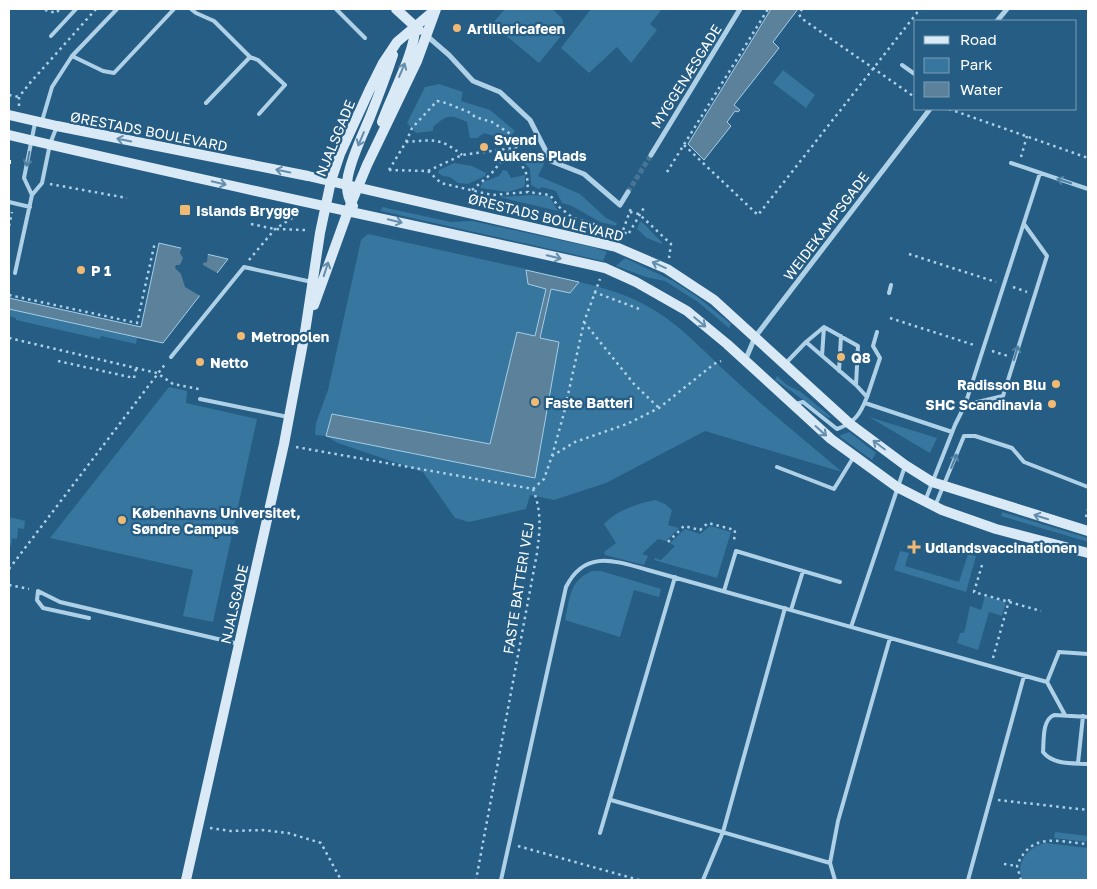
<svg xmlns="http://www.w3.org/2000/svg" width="1097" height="889" font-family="'Golos Text',sans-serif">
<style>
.green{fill:#37769f}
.water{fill:#5b819b;stroke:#a4cee8}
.pier{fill:#265d84}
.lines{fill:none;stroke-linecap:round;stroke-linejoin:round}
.street-tunnel{stroke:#477596;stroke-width:5;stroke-dasharray:5 2.5;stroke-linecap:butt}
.path{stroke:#afd1e7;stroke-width:2.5;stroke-dasharray:2.5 4;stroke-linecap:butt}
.lane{stroke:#afd1e7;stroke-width:4}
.street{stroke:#afd1e7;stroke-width:5}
.secondary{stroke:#d9eaf6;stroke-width:10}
.rail{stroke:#fff;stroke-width:4;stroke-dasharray:9 4;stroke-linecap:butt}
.oneway{stroke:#658eac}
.oneway2{stroke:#4f80a2}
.poi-dot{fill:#f0b974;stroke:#265d84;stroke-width:2}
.labels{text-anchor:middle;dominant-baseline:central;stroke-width:4.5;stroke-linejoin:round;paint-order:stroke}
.poi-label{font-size:14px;font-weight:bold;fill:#fff;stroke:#265d84;text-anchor:start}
.street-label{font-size:14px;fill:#fff;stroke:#265d84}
</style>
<rect width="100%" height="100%" fill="#265d84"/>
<path class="green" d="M505,9H552L562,18L565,31L539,63L492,24Z
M591,9H662L650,24L657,30L631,63L617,47L589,73L561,48Z
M783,70L815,95L806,108L773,83Z
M439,84L463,92L461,101L490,110L515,131L510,137L501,138L484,133L477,138H470L467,122C449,114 447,115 433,127V131L416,133L407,123L425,87Z
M527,151L539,155L544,164L538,176L580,194L606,218L617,223L616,226L600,222L572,206L562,203L556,191L542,187L539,189L531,185L530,169L522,160Z
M454,163L472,166L486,173L485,176L468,184L458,183L450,177L443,176L438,173L439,170Z
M503,170L507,171L511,178L525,175V184L524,187L508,192L480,188L483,182L499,176Z
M531,195L549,196L558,211L499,197Z
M382,207L451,222L472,221L596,248L607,252L603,261L381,211Z
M640,221C649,227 653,235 662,242V244L647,238L637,229Z
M368,234L526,269L528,284L546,288L535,336L517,333L490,445L332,414L534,478L559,342L540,338L551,289L570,293L579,282C602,287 626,294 647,306C682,325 708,356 737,382C771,413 807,442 842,472L705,431L606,483L554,500L530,495L526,509L469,522L455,518L423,472L338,443L326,436L315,435L316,423L328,390L361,240Z
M625,258L673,281L699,298L731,324L729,328L698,302L665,281L646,277L616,266Z
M9,309L137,338L136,344L101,336L100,339L16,320V318L9,316Z
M777,376L787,385L801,392L831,417L829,418C811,407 794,392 775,380Z
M169,387L187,391L186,403L257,419L213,622L183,616L193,570L50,538Z
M869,417L937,438L930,453Z
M849,432L876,453L872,460L839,436Z
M655,500L665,504L672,510L668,525L679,528L666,541L658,539L642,554L648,556L644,565L605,555L604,552L616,543L604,524C617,510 637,504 655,500Z
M1002,512L1088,538V542L1001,516Z
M9,517L25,521L24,529L18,528L17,539L12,538L11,546L9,545Z
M710,526L731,532L717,578L654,560L655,558L661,560L675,546L670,543L685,529L700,534Z
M900,551L909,553L905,566L959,582L968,554L976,556L966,592L894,570Z
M592,571H601L661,589L659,597L634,590L620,637L565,620C570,598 569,581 592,571Z
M985,596L1006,602L1002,616L989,612L978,650L957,643L960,633H963L965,630L970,606L981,610Z
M1055,832L1088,836V842L1054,838Z
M1046,843L1088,848V880H1023C1014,863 1029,846 1046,843Z"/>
<path class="water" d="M771,9H798L773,42L779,48L734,105L740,110L738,112L735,111L727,122L731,126L704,160L688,144Z
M159,243L228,259L163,343L9,309V298L141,327Z
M526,270L579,282L570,293L551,289L540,338L559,342L535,478L326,436L332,414L490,444L517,332L535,336L546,289L528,284Z"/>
<path class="pier" d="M182,246L208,252L207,262L203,263V265L219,274L202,297L185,287L181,274L175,268L176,265H180L183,258L180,253Z"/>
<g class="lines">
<path class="street-tunnel" d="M628,192L651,155"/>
<path class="path" d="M802,9L799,14L801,18L916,98
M45,10L56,13L60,9
M9,95L19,97
M19,106V97L29,84L96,9
M949,109L1088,158
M406,142L412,128L437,101L446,103L471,113L475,117L492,122L512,135L513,148L527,175L528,192
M684,145L758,215L920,9
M1021,157L1027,136
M389,170L428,171L462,155L513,148L530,143
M389,170L406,142C433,140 440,137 462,155
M428,171L441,183L492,195L528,192L550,195L558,206L573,218L629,234
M667,172L768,9
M50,184L127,198
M472,190L491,174L512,148
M630,212L639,214L671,244L669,258
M251,224L275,229L305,230
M9,226L12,212
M629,233L645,206
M621,236L631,208
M909,254L996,282
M249,260L275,229L297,215
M1013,287L1027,292
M594,292L642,310
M9,295L137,323L155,242
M890,318L974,345
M584,322L634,384L659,408
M9,338L157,373L173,384L199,389
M992,351L1008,356
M58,361L134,378L136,368
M296,447L533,489C542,513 540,529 537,553L476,880
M552,456L564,413L584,322L600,279
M533,489L544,479L552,456L575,442L627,424L659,408L714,364L721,361
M1086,517L1088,509
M668,542L684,526L700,530L708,523L735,530L734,542
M982,565L974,592L1041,611
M9,569L166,363
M9,585L29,589
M993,658L1010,597
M998,800L1088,810
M210,828L231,831L262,830L288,833L321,843L341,880
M518,846L639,880
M1004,864L1017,866
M1021,880L1017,866C1031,831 1057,842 1088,844"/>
<path class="lane" d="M191,9L196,13L214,21L250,57L206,103
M336,9L365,38
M51,36L76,9
M72,56L103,71L114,73L174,9
M250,57L258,60L285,85L259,114
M902,65L916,75
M42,121L52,87L72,56L117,9
M1011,163L1088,189
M32,195L24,178L35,123
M9,202L30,207
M15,273L32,195L42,183L50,144L57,126
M889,293L891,285
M806,342L824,327L858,346L856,385
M822,356L824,327
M171,357L244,267L312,282
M785,364L806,342L856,385L867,397C860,415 854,423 837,429L803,402L795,404
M839,371L841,336
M867,397L880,358L873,346L877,332
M200,399L288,417
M865,403L952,432
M965,405L1003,396L1047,256L1024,224
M777,467L834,489L853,458
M925,501L955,425L965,405L1040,173
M935,506L964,436H975L1012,448L1024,462L1088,487
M724,591L736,551L840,582
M791,610L803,571
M89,618L43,608L37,600L38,591L60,602L239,644
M851,627L905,466
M1047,682L1059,652L1088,654
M1088,717L1054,715C1042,720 1044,740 1043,752C1053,765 1073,763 1088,764
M1078,763L1083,716
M611,800L830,863
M600,833L675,577
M501,880L566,587C585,549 615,561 648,570L1047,682L1065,715
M703,880L723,832L785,608
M835,880L830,863L838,821L890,638
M968,880L1024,676"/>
<path class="street" d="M997,21L1007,9
M427,36L449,55L473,81L500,92L530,120L551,161L584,174L620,205L628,192
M651,155L740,9
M745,361L755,337L930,109"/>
<path class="secondary" d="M396,9L419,30
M9,115L57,126L308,176L616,247L667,269L714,300L850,424L905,465L932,482L1088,531
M382,122C391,96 416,51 415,26
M9,135C207,182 406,223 605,268L636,282L687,311L727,344L831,439L897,487L942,510L996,529L1088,553
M353,206C347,197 346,186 348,176C352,156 362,136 370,117C378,97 386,76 393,55
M314,305L348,211L367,165L417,61L436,9
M186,880L284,444L305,332L320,233L331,181L340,154L369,91L383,63L397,42L436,9"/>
<path class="rail" d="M9,162H11"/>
</g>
<defs><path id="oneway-shaft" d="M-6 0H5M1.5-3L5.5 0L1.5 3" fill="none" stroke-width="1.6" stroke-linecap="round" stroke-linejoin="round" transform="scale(1.25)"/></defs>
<g class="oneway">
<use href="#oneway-shaft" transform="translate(402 70) rotate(-67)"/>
<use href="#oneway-shaft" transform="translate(361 139) rotate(113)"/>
<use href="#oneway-shaft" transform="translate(124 140) rotate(-169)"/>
<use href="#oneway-shaft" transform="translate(283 171) rotate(-169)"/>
<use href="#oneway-shaft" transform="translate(219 183) rotate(13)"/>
<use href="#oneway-shaft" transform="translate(395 221) rotate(13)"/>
<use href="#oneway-shaft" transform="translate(554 257) rotate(13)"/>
<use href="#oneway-shaft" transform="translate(659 265) rotate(-156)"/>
<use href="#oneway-shaft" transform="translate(326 269) rotate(-72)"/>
<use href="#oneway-shaft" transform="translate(700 322) rotate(40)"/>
<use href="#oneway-shaft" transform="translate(821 431) rotate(42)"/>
<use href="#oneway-shaft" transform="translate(879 445) rotate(-143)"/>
<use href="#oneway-shaft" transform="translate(1041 517) rotate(-163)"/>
</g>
<g class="oneway2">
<use href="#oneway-shaft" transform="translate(28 159) rotate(101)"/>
<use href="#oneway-shaft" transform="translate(1064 181) rotate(-162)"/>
<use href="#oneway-shaft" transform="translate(1016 353) rotate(-73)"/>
<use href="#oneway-shaft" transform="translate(954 461) rotate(-68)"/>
</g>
<g class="poi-dot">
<circle cx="457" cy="28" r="5"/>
<circle cx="484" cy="147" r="5"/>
<rect x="179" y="204" width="12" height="12" rx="2.5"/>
<circle cx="81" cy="270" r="5"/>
<circle cx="241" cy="336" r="5"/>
<circle cx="841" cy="357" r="5"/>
<circle cx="200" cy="362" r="5"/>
<circle cx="1056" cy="384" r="5"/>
<circle cx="535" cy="402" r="5"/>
<circle cx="1052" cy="404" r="5"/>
<circle cx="122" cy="520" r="5"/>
<path d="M911.5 539.5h5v5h5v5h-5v5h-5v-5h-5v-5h5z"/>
</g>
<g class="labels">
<g class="poi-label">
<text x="467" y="28">Artillericafeen</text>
<text x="494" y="139">Svend<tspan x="494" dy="16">Aukens Plads</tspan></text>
<text x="196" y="210">Islands Brygge</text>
<text x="91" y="270">P 1</text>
<text x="251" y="336">Metropolen</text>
<text x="851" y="357">Q8</text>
<text x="210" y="362">Netto</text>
<text x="1046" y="384" text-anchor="end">Radisson Blu</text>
<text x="545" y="402">Faste Batteri</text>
<text x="1042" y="404" text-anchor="end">SHC Scandinavia</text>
<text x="132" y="512">Københavns Universitet,<tspan x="132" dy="16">Søndre Campus</tspan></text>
<text x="925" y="547">Udlandsvaccinationen</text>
</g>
<g class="street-label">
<text transform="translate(686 76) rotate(-58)">MYGGENÆSGADE</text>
<text transform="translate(149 131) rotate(11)">ØRESTADS BOULEVARD</text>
<text transform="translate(335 138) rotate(-68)">NJALSGADE</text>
<text transform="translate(546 217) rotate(14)">ØRESTADS BOULEVARD</text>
<text transform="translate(826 226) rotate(-53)">WEIDEKAMPSGADE</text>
<text transform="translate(518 588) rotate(-81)">FASTE BATTERI VEJ</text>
<text transform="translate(234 604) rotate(-77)">NJALSGADE</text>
</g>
</g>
<rect width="1097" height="889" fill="none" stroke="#ffffff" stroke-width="20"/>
<rect x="914" y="20" width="162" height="90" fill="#265d84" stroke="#7d9eb5"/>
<rect x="924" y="36" width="25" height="8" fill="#d9eaf6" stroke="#7d9eb5"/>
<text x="960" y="45" font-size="15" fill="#ffffff">Road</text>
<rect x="924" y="58" width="25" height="15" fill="#37769f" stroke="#7d9eb5"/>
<text x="960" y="70" font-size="15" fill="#ffffff">Park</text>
<rect x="924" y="82" width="25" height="15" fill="#5b819b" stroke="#7d9eb5"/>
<text x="960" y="95" font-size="15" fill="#ffffff">Water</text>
</svg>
